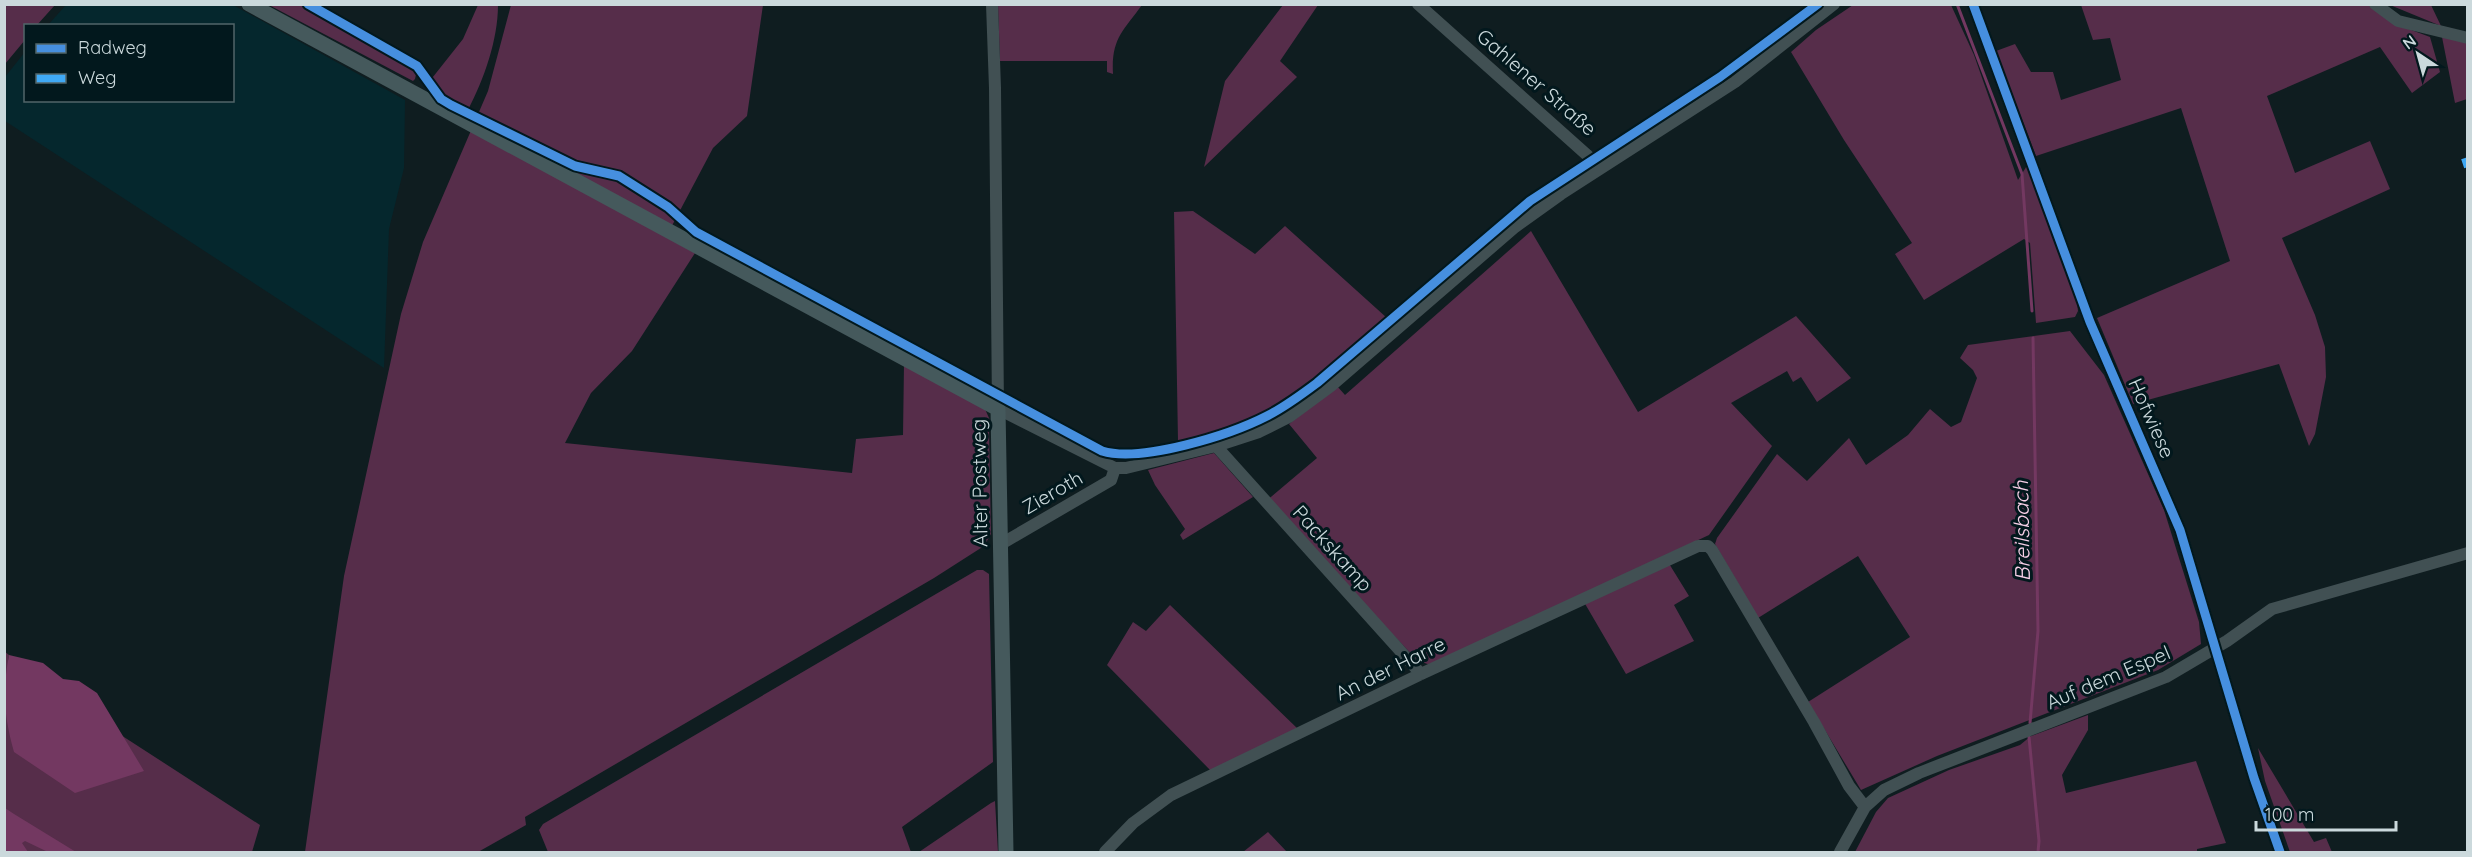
<svg xmlns="http://www.w3.org/2000/svg" width="2472" height="857" font-family="Quicksand,sans-serif">
<style>
.built{fill:#05272d}
.green{fill:#562d4a}
.water{fill:#733861}
.lines{fill:none;stroke-linecap:round;stroke-linejoin:round}
.stream{stroke:#733861;stroke-width:3}
.minor{stroke:#415053;stroke-width:12}
.major{stroke:#45595c;stroke-width:15}
.quiet{stroke:#3fa9f5;stroke-width:8;stroke-dasharray:15 8;stroke-linecap:butt}
.cycleway-casing{stroke:#02181d;stroke-width:13}
.cycleway{stroke:#468fdf;stroke-width:9}
.labels{text-anchor:middle;dominant-baseline:central;stroke-width:6;stroke-linejoin:round;paint-order:stroke}
.street-label{font-size:20px;fill:#cbd9dc;stroke:#02181d}
.water-label{font-size:21px;font-style:italic;fill:#f8d0e8;stroke:#02181d}
</style>
<rect width="100%" height="100%" fill="#0f1d20"/>
<path class="built" d="M66,5H233L405,100L404,168L389,229L384,368L5,121V77L25,52L26,100H232V26L48,25Z"/>
<path class="green" d="M4,5H55L37,25L26,26L25,40L5,64Z
M269,5H300L309,7L407,60L417,70L415,79L413,81Z
M478,5H498C498,40 484,79 468,110L425,87L463,39Z
M511,5H763L747,116L713,148L666,237L695,253L632,351L591,393L565,443L852,473L856,439L903,435L904,364L985,409L993,427L989,429L991,534L984,546L934,578L525,817L526,825L478,852H305L344,576L401,314L423,242L488,91Z
M998,5H1142C1123,31 1111,39 1113,74L1107,72V61H1000Z
M1283,5H1318L1280,61L1297,77L1204,167L1225,81Z
M1853,5H1951L1974,55L2018,180L2028,164L2077,302L2078,311L2075,317L2036,323L2030,243L2024,239L1924,300L1895,254L1912,243L1844,140L1791,52L1816,30Z
M2081,5H2368L2398,25L2430,37L2440,72L2412,93L2380,47L2267,96L2295,173L2370,141L2390,189L2282,238L2315,315L2325,347L2326,377L2315,434L2309,446L2279,364L2133,404L2097,318L2230,261L2181,108L2036,156L1996,51L2015,44L2031,72H2053L2061,100L2121,80L2110,38L2093,40Z
M2390,5H2431L2441,26Z
M2442,37L2467,43V99L2455,103Z
M1193,211L1255,254L1285,226L1387,318C1350,350 1314,387 1270,410C1241,426 1209,433 1178,441L1174,212Z
M1531,231L1638,412L1796,316L1851,378L1817,402L1801,377L1793,382L1787,371L1731,403L1772,446L1709,535L1430,665L1417,660L1266,501L1317,458L1289,424L1337,386L1345,395Z
M2070,331L2104,375L2164,510L2199,622L2201,644L2158,670L1937,756L1861,790L1808,702L1910,637L1858,556L1758,618L1715,544L1717,538L1777,454L1807,481L1849,438L1866,465L1908,435L1930,409L1951,427L1961,422L1977,378L1973,370L1960,358L1968,345Z
M1214,453L1253,497L1183,540L1180,535L1185,529L1155,485L1148,470Z
M1668,562L1689,596L1674,605L1694,641L1626,674L1584,602Z
M977,570H983L989,574L993,762L902,827L911,852H548L539,830L543,824Z
M1170,605L1298,729L1212,772L1107,665L1133,622L1146,631Z
M4,651L9,655L8,662L260,825L252,852H5Z
M2088,715V730L2062,775L2066,793L2196,761L2226,843L2197,849V852H1855L1876,812L1888,798L1949,770L2020,745L2031,736Z
M2258,748L2314,842L2326,838L2332,852H2290L2265,781Z
M995,801L998,852H919L991,803Z
M1268,832L1287,852H1243Z"/>
<path class="water" d="M9,655L43,663L63,679L79,681L97,693L144,771L75,793L14,752C4,716 2,692 9,655Z
M5,808L14,814L76,852H48L25,841L22,843L28,852H5Z"/>
<g class="lines">
<path class="stream" d="M1957,4L2022,174L2032,311
M2030,723L2038,631L2033,338
M2029,737L2039,841L2038,852"/>
<path class="minor" d="M992,4L995,88L998,409L1115,468H1126L1216,446L1259,432L1289,417L1331,386L1515,227L1561,194L1735,82L1834,4
M1418,4L1587,155L1599,169
M1973,4L2090,322L2180,530L2254,778L2280,852
M2375,4L2398,21L2468,38
M1216,446L1421,674
M1001,544L1111,480L1115,468
M1105,852L1133,823L1171,795L1421,674L1698,546H1708L1712,550L1814,722L1849,786L1865,807
M1840,852L1865,807L1884,790L1919,773L2166,677L2227,641L2272,609L2468,553"/>
<path class="major" d="M249,4L998,409L1006,852"/>
<path class="quiet" d="M2465,158L2468,167"/>
<g class="cycleway-casing">
<path id="cycleway" d="M308,4L417,66L441,99L451,105L575,166L619,176L668,207L696,232L1102,451C1141,463 1230,435 1267,416C1285,407 1301,395 1317,383L1530,201L1720,77L1818,4
M1973,4L2090,322L2180,530L2254,778L2280,852"/>
</g>
<use href="#cycleway" class="cycleway"/>
</g>
<g class="labels">
<g class="street-label">
<text transform="translate(1537 82) rotate(41)">Gahlener Straße</text>
<text transform="translate(2152 418) rotate(66)">Hofwiese</text>
<text transform="translate(979 483) rotate(-91)">Alter Postweg</text>
<text transform="translate(1052 492) rotate(-30)">Zieroth</text>
<text transform="translate(1333 548) rotate(48)">Packskamp</text>
<text transform="translate(1390 668) rotate(-26)">An der Harre</text>
<text transform="translate(2108 677) rotate(-23)">Auf dem Espel</text>
</g>
<g class="water-label">
<text transform="translate(2021 531) rotate(-91)">Breilsbach</text>
</g>
</g>
<rect width="2472" height="857" fill="none" stroke="#cbd9dc" stroke-width="12"/>
<rect x="24" y="24" width="210" height="78" fill="#02181d" stroke="#526569" stroke-width="1.5"/>
<rect x="36" y="44" width="30" height="9" fill="#468fdf" stroke="#526569" stroke-width="1.5"/>
<text x="78" y="54" font-size="18" fill="#cbd9dc">Radweg</text>
<rect x="36" y="74" width="30" height="9" fill="#3fa9f5" stroke="#526569" stroke-width="1.5"/>
<text x="78" y="84" font-size="18" fill="#cbd9dc">Weg</text>
<g transform="translate(2418 54) rotate(324)" stroke="#02181d" stroke-width="4.5" paint-order="stroke">
<path d="M0-4.5L10 22L0 15L-10 22Z" fill="#cbd9dc"/>
<text y="-9" font-size="16" font-weight="bold" text-anchor="middle" fill="#cbd9dc">N</text>
</g>
<path d="M2256 821v9h140v-9" fill="none" stroke="#cbd9dc" stroke-width="3"/>
<text x="2265" y="821" font-size="18" fill="#cbd9dc" stroke="#02181d" stroke-width="4.5" paint-order="stroke">100 m</text>
</svg>
